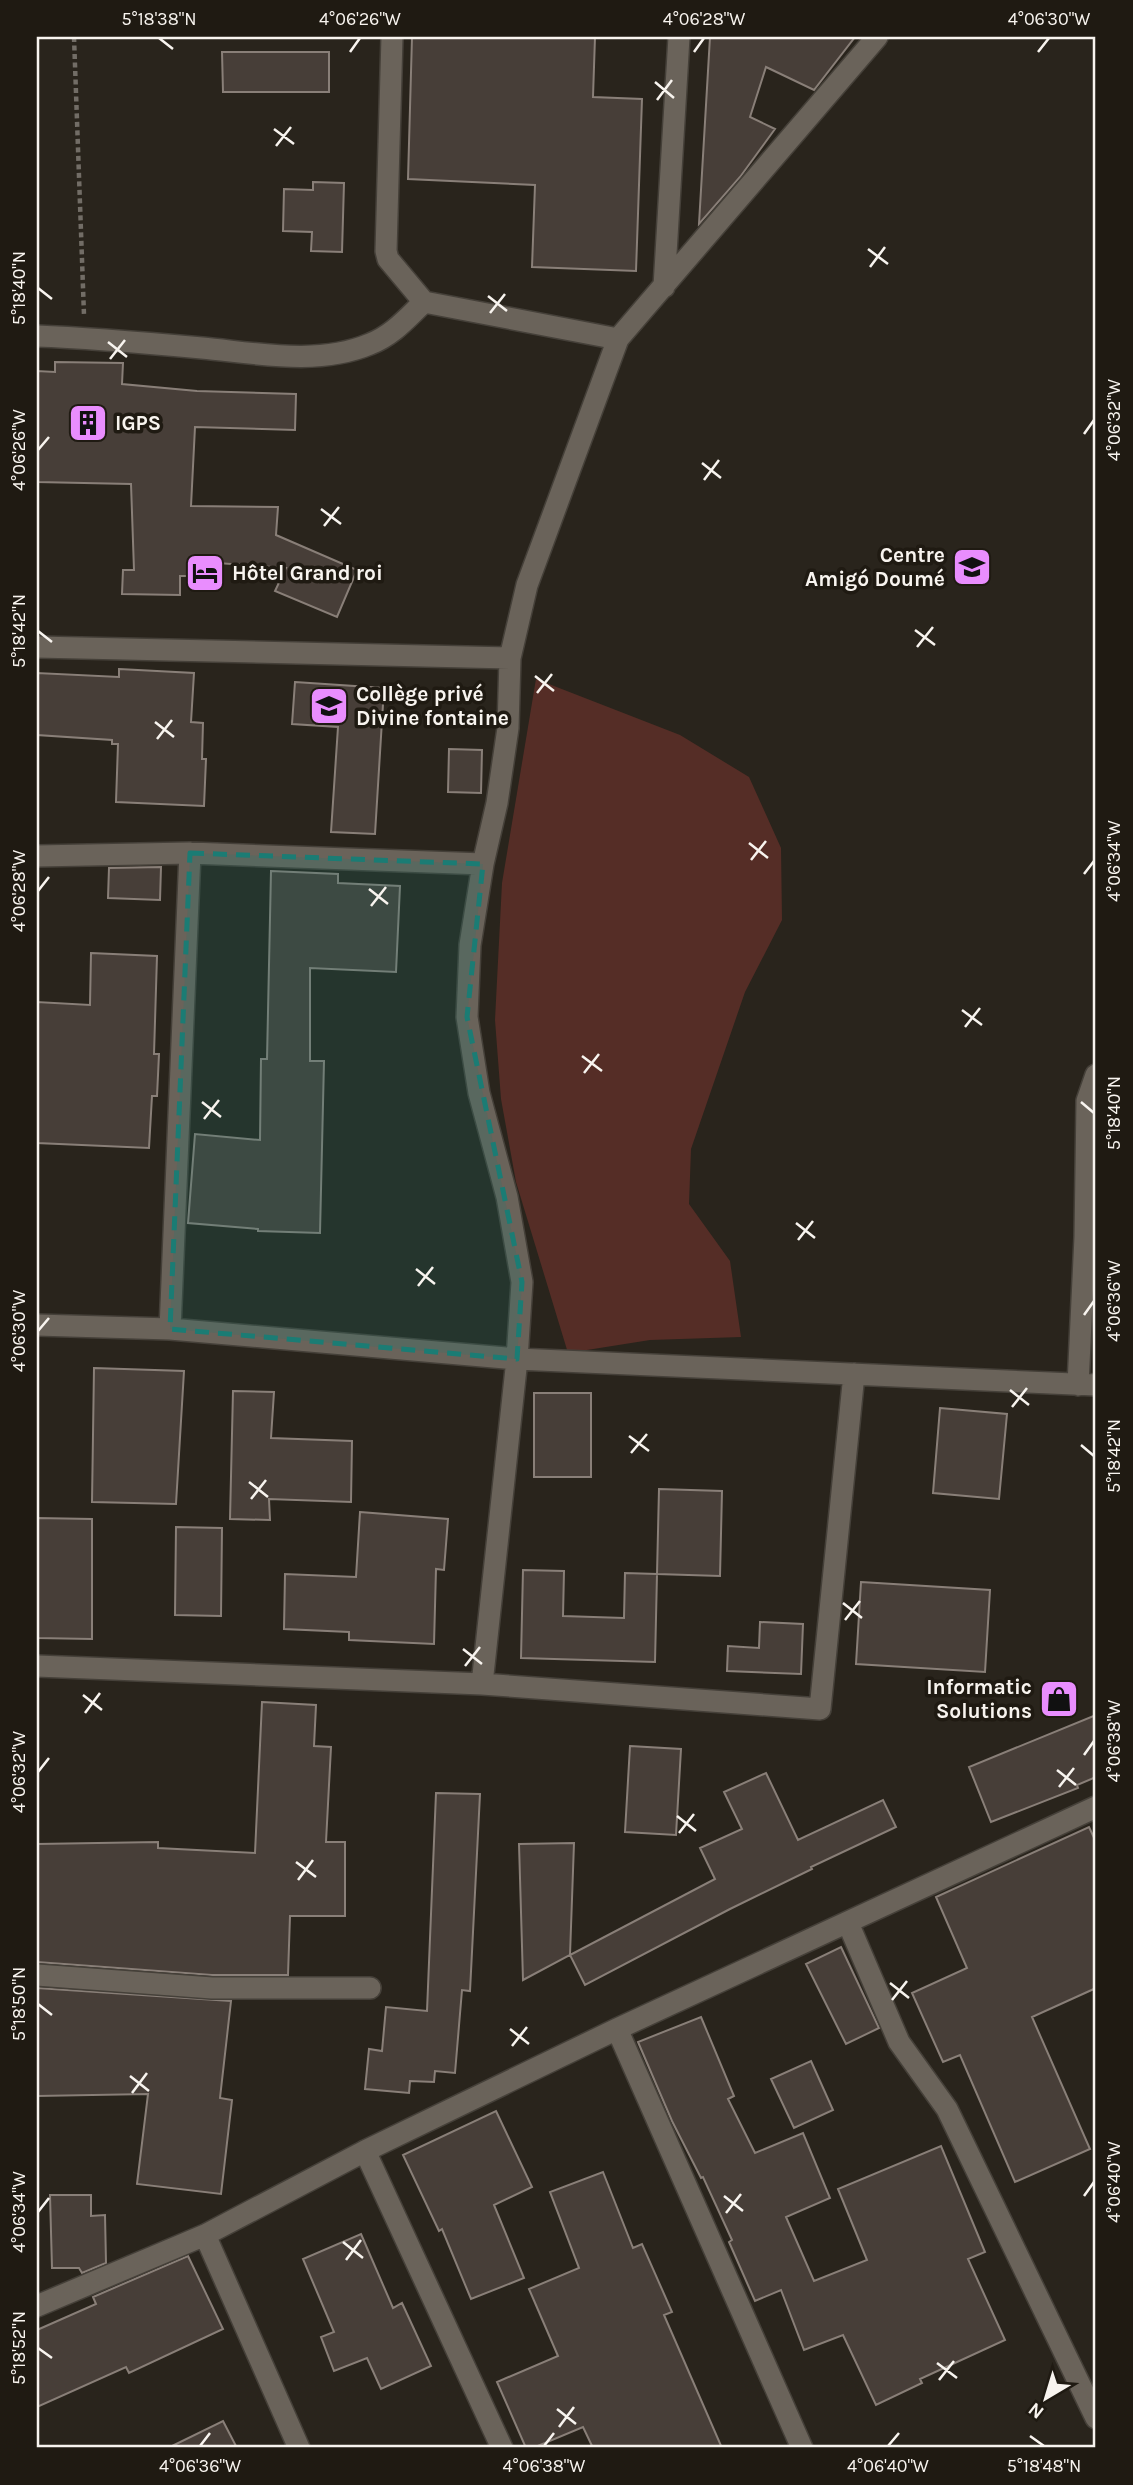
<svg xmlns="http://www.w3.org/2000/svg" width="1133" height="2485" font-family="Karla,sans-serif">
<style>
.green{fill:#552d26}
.building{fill:#473e38;stroke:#897f78;stroke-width:2}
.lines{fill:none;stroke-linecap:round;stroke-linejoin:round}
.minor-casing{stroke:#454039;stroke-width:24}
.path{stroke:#726d66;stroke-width:4.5;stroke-dasharray:5 3.5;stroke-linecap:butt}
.minor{stroke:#6a635a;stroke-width:21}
.marked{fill:#1b7c74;fill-opacity:0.2;stroke:#1b7c74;stroke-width:5;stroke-dasharray:14 9;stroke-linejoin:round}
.ticks{fill:none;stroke:#f8f4ef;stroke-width:2.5}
.labels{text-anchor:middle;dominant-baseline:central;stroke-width:7;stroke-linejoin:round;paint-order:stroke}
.poi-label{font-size:21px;font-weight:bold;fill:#f8f4ef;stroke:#1f1a12;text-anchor:start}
.neatline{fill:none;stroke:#f8f4ef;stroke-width:2.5}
.ticks-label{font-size:18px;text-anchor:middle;fill:#f8f4ef}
</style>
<rect width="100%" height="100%" fill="#29241c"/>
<path class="green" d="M536,679L680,735L749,777L781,848L782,920L745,992L691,1149L689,1204L730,1261L741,1337L650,1340L568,1353L516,1182L501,1099L495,1020L502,883Z"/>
<path class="building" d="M412,37H595L593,97L642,99L636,271L532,267L535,185L408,179Z
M710,37H855L814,90L766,67L750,117L775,129L740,177L699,224Z
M222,52H329V92H223Z
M313,182L344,183L342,252L311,251L312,232L283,231L284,189L313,190Z
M55,362L123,363L122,384L197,391L296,394L295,430L195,427L191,506L278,507L276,535L357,570L337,617L275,591L286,568L190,561L191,576H180V595L122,594L123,570H134L131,484L37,482V371L55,372Z
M119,669L194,673L191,722L203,723L202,759H206L204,806L116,802L118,744H112V740L37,735V673L119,677Z
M295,682L384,688L375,834L331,832L338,727L292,724Z
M449,749L482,750L481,793L448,792Z
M161,867L160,900L108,898L109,868Z
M271,871L338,874V883L400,886L396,972L310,968V1061H324L320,1233L258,1231V1229L188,1223L195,1134L260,1140L261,1059H267Z
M91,953L157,956L154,1054H159L157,1096H152L149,1148L37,1143V1002L90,1005Z
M94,1368L184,1371L176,1504L92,1502Z
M233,1391L274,1392L271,1438L352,1441L351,1502L269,1499L270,1520L230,1519Z
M534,1393H591V1477H534Z
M940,1408L1007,1414L999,1499L933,1493Z
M659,1489L722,1491L720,1576L657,1574Z
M360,1512L448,1519L444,1570L436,1569L434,1644L349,1640V1632L284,1629L285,1574L356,1577Z
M37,1518L92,1519V1639L37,1638Z
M176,1527L222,1528L221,1616L175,1615Z
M523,1570L564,1571L563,1616L624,1618L625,1573L657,1574L655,1662L521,1658Z
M861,1582L990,1590L985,1672L856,1664Z
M760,1622L803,1624L801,1674L727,1671L728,1646L759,1648Z
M262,1702L316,1705L314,1746L331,1747L326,1842H345V1916H290L288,1975H212L37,1962V1844L158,1842V1848L255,1853Z
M1096,1715V1777L1077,1785L1078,1788L991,1822L969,1767Z
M630,1746L681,1749L676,1835L625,1832Z
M766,1773L798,1840L883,1800L896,1827L811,1867L812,1869L730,1909L585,1985L570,1955L715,1879L700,1848L742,1829L724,1792Z
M436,1793L480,1794L470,1991L462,1990L455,2073L435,2071L434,2082L410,2081L409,2093L365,2089L369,2049L382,2051L386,2007L427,2011Z
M1089,1827L1096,1842V1988L1032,2017L1090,2149L1015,2182L960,2055L943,2062L912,1993L967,1968L936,1897Z
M574,1843L570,1955L523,1980L519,1844Z
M841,1947L879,2028L846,2044L806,1964Z
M37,1988L231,2001L220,2098L232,2100L221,2194L137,2184L148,2094L37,2096Z
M701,2017L734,2096L728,2099L755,2153L803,2133L830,2198L786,2217L814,2281L867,2260L838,2189L941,2146L985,2252L968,2259L1005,2340L920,2379L922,2383L876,2405L843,2335L804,2350L781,2290L755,2301L729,2242L732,2240L703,2177L701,2178L672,2121L638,2042Z
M811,2061L833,2110L794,2128L771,2079Z
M496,2111L532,2187L494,2205L524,2278L471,2299L442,2229L439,2231L403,2155Z
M603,2172L633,2248L642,2244L672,2312L664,2315L722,2448H593L583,2427L533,2448H526L497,2382L558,2356L529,2289L579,2268L550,2192Z
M50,2195H91V2216L105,2215L106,2263L82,2273L79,2268H52Z
M361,2234L393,2308L402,2303L431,2366L381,2389L367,2358L334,2371L321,2337L334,2332L303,2259Z
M188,2256L223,2329L129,2373L126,2367L37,2407V2330L96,2304L93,2297Z
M223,2421L237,2448H168Z"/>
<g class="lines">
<g class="minor-casing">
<path id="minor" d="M392,37L386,251L388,259L424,302L618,339
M664,287L679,37
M37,336C92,338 147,343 202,348C256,353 318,366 370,344C393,335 407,318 424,302
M37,647L510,658
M37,856L190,853L483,864
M37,1325L170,1329L517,1359L1096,1385
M170,1329L190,853
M1078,1385L1085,1237L1087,1101L1096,1075
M37,1666L482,1684L820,1709L854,1374
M482,1684L517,1359L522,1282L507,1197L479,1093L467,1017L470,945L483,864L497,803L508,728L510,658L527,585L618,339L877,37
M848,1923L899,2042L947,2109L1096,2418
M37,1975L212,1988H370
M617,2029L802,2448
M365,2151L502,2448
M205,2235L299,2448
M37,2306L205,2235L365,2151L617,2029L1096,1807"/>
</g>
<path class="path" d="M74,37L84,315"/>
<use href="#minor" class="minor"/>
</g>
<path class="marked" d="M190,853L483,864L467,1017L522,1282L517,1359L170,1329Z"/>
<path class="ticks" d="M159,38L173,49M350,52L360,38M694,52L704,38M1038,52L1049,38M655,82L674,98M657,100L672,80M274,129L294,144M276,146L291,127M868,249L888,264M870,267L885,247M38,288L52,299M488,296L507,311M490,313L505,294M108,342L127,357M110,359L125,340M1084,434L1094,420M38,450L49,437M702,463L721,478M704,480L719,460M321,509L341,524M324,526L339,507M915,630L935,645M38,631L52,642M917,647L933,627M535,676L554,691M537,693L552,674M155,722L174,737M157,739L172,720M749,843L768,858M751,860L766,841M1084,874L1094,861M369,889L388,904M38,891L49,877M371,906L386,887M962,1010L982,1025M965,1027L980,1008M582,1056L602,1071M584,1073L599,1054M202,1102L221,1117M1081,1102L1094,1113M204,1119L219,1100M796,1223L815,1238M798,1240L813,1221M416,1269L435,1284M418,1286L433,1267M1084,1315L1094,1301M38,1331L49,1318M1010,1390L1029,1405M1012,1407L1027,1388M629,1436L649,1451M1081,1445L1094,1456M631,1453L647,1434M249,1482L268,1497M251,1499L266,1480M843,1603L862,1618M845,1620L860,1601M463,1649L482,1664M465,1666L480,1647M83,1695L102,1710M85,1713L100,1693M1084,1755L1094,1741M1057,1770L1076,1785M38,1772L49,1758M1059,1787L1074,1768M677,1816L696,1831M679,1833L694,1814M296,1862L316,1877M298,1880L313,1860M890,1983L909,1998M892,2000L907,1981M38,2004L52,2015M510,2029L529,2044M512,2046L527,2027M130,2076L149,2091M132,2093L147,2073M724,2196L743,2211M1084,2196L1094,2182M38,2212L49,2198M726,2213L741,2194M343,2242L363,2258M346,2260L361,2240M38,2348L52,2358M937,2363L957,2378M939,2380L954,2361M557,2409L576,2424M559,2427L574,2407M1030,2436L1044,2446M200,2446L210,2433M544,2446L554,2433M888,2446L899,2433"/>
<defs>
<g id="building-square" transform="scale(2.0125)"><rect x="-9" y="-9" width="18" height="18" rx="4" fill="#e98dfe" stroke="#1f1a12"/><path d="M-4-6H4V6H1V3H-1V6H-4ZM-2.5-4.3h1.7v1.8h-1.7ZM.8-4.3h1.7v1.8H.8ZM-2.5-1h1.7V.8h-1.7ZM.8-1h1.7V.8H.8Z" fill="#111"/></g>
<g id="school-square" transform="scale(2.0125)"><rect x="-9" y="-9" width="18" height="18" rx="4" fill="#e98dfe" stroke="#1f1a12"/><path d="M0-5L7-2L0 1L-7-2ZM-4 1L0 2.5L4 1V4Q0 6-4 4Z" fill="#111"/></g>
<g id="hotel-square" transform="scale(2.0125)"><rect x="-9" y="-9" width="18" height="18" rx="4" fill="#e98dfe" stroke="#1f1a12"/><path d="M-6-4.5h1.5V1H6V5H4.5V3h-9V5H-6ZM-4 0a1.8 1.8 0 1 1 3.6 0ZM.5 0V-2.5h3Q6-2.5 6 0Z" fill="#111"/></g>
<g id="shop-square" transform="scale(2.0125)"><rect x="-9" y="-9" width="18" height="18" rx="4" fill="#e98dfe" stroke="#1f1a12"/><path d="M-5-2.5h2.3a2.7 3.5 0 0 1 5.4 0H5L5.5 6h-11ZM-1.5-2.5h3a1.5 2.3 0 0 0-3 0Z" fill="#111"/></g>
</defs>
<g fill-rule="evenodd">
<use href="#building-square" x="88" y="423"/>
<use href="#school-square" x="972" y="567"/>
<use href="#hotel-square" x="205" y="573"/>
<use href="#school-square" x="329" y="706"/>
<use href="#shop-square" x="1059" y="1699"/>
</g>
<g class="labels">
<g class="poi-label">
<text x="115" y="423">IGPS</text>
<text x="945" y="555" text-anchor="end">Centre<tspan x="945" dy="24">Amigó Doumé</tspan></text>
<text x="232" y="573">Hôtel Grand roi</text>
<text x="356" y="694">Collège privé<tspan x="356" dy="24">Divine fontaine</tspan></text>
<text x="1032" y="1687" text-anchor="end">Informatic<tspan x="1032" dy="24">Solutions</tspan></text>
</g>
</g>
<rect width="1133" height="2485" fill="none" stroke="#1f1a12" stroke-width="77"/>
<g transform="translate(1046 2398) rotate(218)" stroke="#1f1a12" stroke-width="5" paint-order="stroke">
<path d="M0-5L12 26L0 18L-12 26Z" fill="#f8f4ef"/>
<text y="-10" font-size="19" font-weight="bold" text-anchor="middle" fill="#f8f4ef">N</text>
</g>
<rect x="38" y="38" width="1056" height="2408" class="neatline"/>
<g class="ticks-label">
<text x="159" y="25">5°18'38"N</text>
<text x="360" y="25">4°06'26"W</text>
<text x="704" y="25">4°06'28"W</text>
<text x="1049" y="25">4°06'30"W</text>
<text transform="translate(19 288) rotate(-90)" y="6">5°18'40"N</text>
<text transform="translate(1114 420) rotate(-90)" y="6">4°06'32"W</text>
<text transform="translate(19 450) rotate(-90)" y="6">4°06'26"W</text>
<text transform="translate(19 631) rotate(-90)" y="6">5°18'42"N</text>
<text transform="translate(1114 861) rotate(-90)" y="6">4°06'34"W</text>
<text transform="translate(19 891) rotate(-90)" y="6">4°06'28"W</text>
<text transform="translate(1114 1113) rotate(-90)" y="6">5°18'40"N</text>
<text transform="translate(1114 1301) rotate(-90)" y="6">4°06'36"W</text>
<text transform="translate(19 1331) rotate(-90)" y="6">4°06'30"W</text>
<text transform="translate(1114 1456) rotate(-90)" y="6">5°18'42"N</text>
<text transform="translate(1114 1741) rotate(-90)" y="6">4°06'38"W</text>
<text transform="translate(19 1772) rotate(-90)" y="6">4°06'32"W</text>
<text transform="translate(19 2004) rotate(-90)" y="6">5°18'50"N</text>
<text transform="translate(1114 2182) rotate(-90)" y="6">4°06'40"W</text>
<text transform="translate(19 2212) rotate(-90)" y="6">4°06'34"W</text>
<text transform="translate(19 2348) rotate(-90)" y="6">5°18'52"N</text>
<text x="200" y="2472">4°06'36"W</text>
<text x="544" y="2472">4°06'38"W</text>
<text x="888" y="2472">4°06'40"W</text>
<text x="1044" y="2472">5°18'48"N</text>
</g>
</svg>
